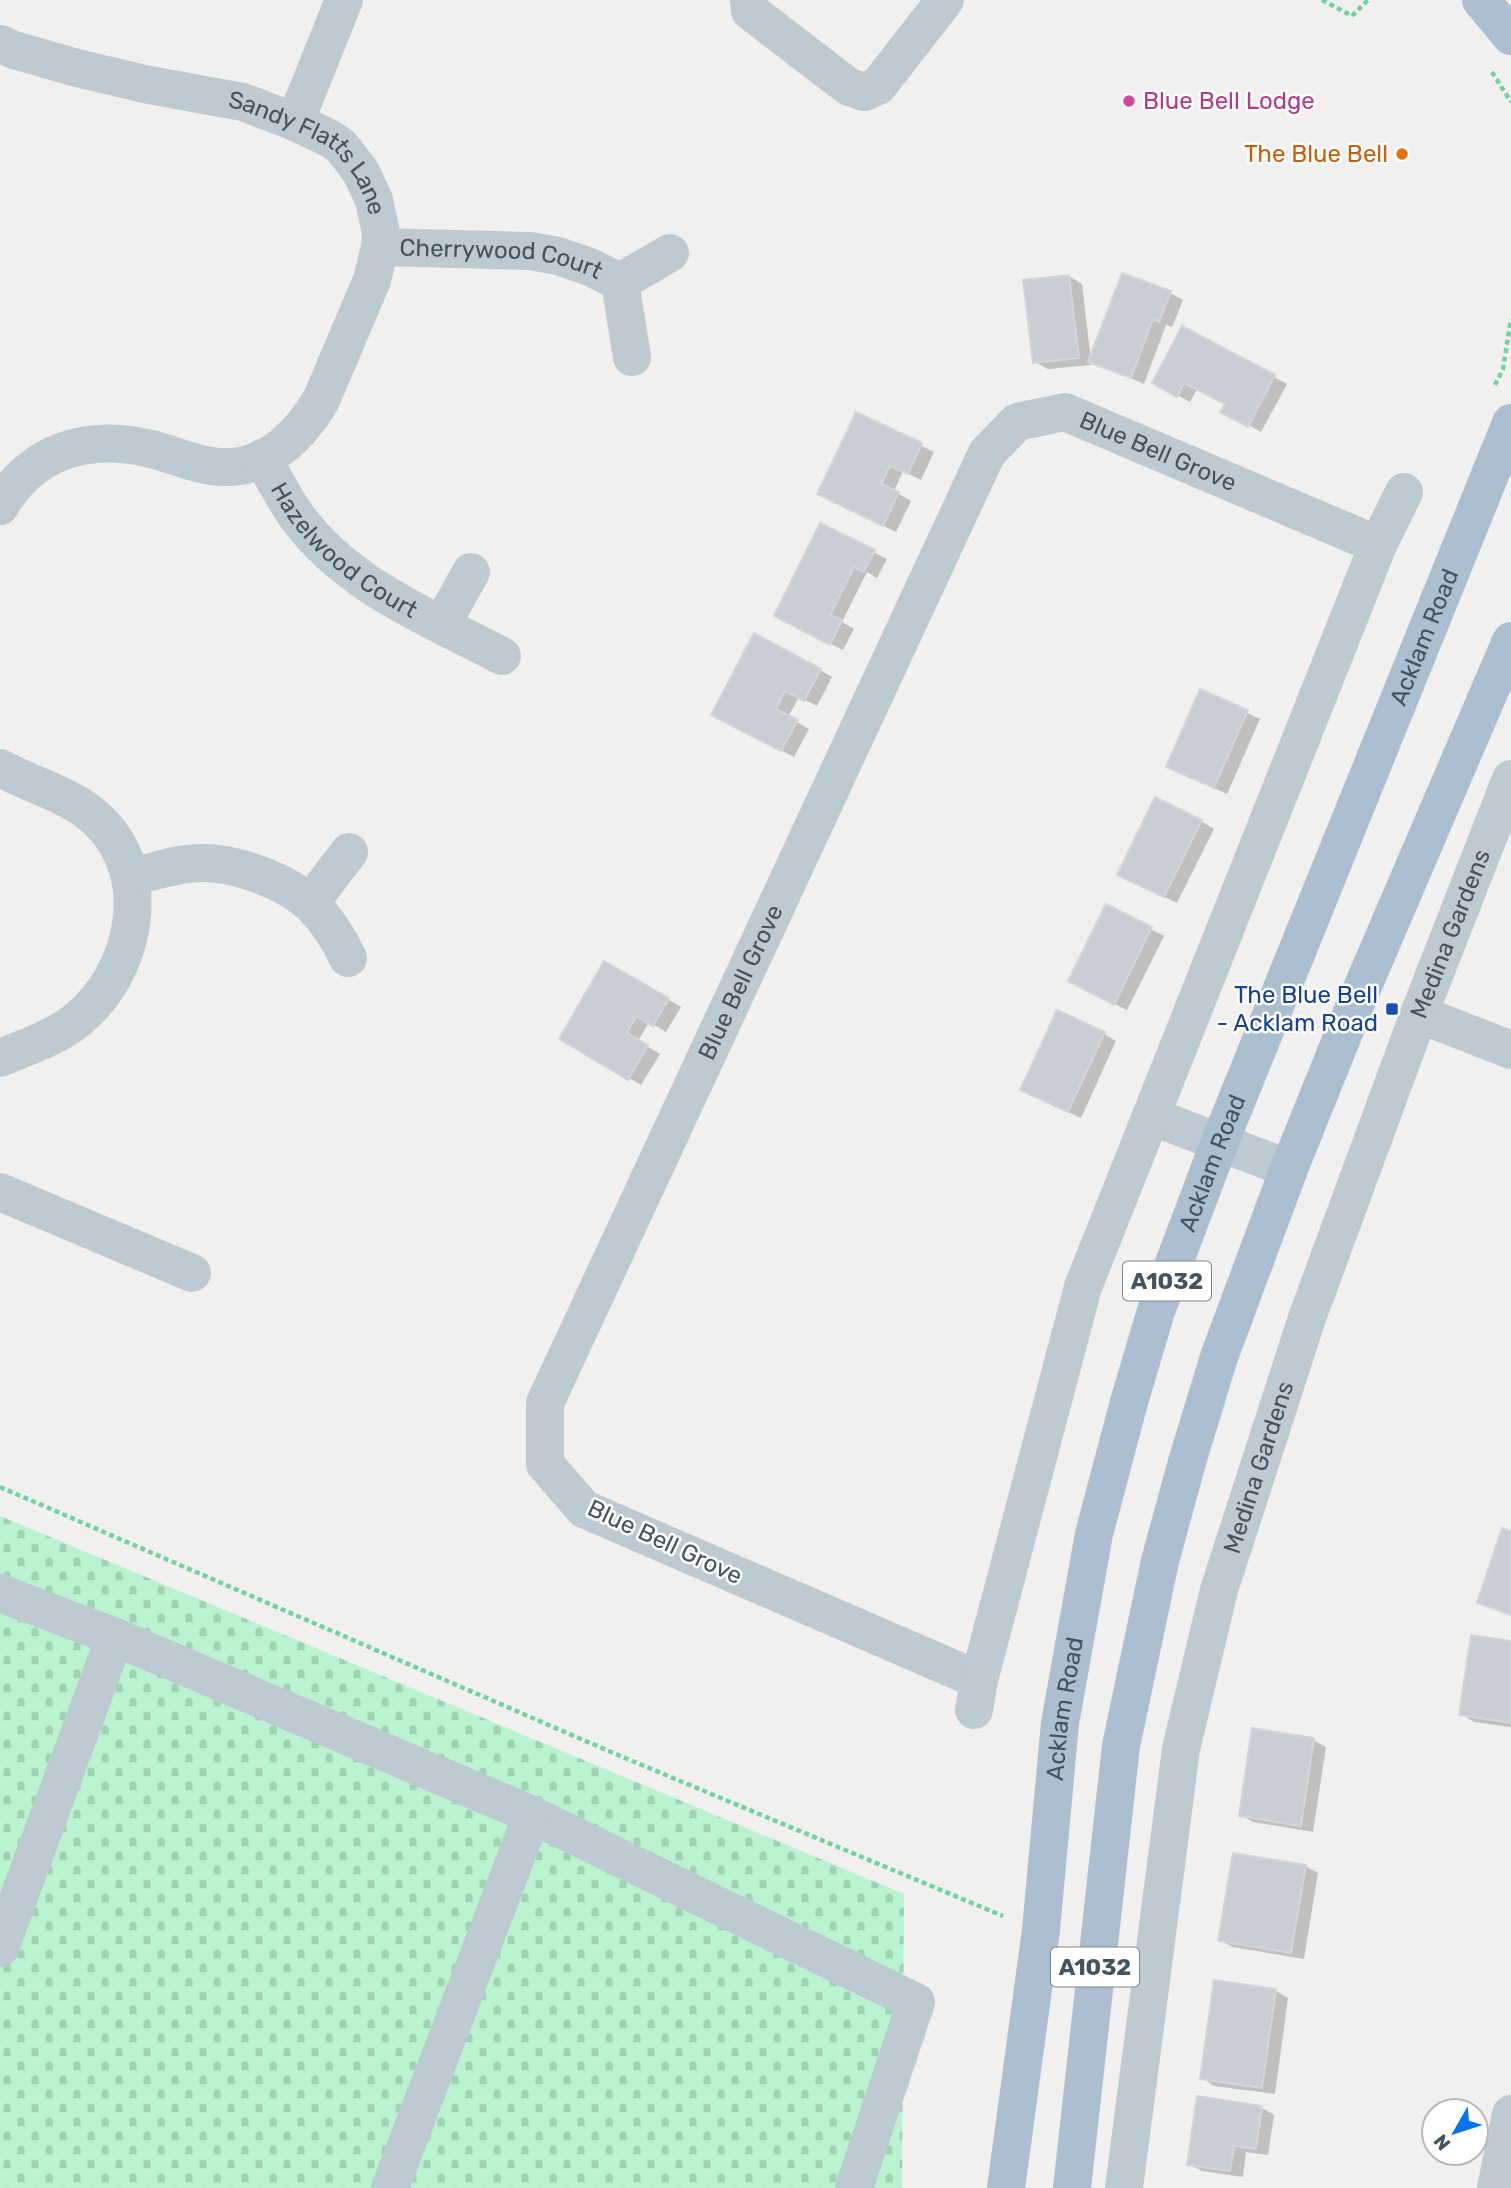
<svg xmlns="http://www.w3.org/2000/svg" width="1511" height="2188" font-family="Rubik,sans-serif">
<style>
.cemetery{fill:url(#cemetery-stones)}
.shadow{fill:#0003}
.building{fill:#caced4;stroke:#d2d5db;stroke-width:2}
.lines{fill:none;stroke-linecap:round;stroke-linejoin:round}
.path{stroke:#6ed5a0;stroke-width:4.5;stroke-dasharray:5 3.5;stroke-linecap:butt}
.minor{stroke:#becad2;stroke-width:38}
.major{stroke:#acbfd1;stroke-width:38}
.hotel-dot{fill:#d1479c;stroke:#fff;stroke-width:2.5}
.food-dot{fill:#e8710a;stroke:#fff;stroke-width:2.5}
.transit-dot{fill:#1a4fb4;stroke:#fff;stroke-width:2.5}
.labels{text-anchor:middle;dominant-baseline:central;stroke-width:5;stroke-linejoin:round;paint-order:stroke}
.shield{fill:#fff;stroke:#7d878e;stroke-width:2}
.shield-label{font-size:23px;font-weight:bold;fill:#45535e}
.hotel-label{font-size:24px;fill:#b23c85;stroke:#fff;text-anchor:start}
.food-label{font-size:24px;fill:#c56008;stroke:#fff;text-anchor:end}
.street-label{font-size:24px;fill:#45535e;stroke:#fff}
.transit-label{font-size:24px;fill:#164399;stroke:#fff;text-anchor:end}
</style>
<defs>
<pattern id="cemetery-stones" width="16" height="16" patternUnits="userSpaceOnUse" patternTransform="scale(1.75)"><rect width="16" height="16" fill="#b9f3cf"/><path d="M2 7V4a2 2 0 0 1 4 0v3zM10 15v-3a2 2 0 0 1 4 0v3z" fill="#a0d2b4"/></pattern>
</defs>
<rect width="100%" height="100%" fill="#f2efef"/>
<path class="cemetery" d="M0,1516L904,1894L902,2188H0Z"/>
<path class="shadow" d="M1069,276L1082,284L1091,361L1170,293L1183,300L1172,327L1166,325L1144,384L1091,361V365L1048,369L1035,362Z
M1183,328L1287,384L1261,432L1223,411L1227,404L1197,389L1190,402L1154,382Z
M857,414L934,452L921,480L903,471L894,491L911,501L896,532L831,501Z
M821,525L887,559L877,578L867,572L842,622L854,629L843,650L789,623Z
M820,670L832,677L817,706L799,697L788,717L809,729L794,757L726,722Z
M1201,691L1260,719L1227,794L1181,773Z
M1201,821L1214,829L1177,903L1132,881Z
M1107,906L1164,936L1127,1010L1082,988Z
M605,963L681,1007L666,1032L649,1022L638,1041L660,1054L641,1085L561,1038Z
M1104,1034L1116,1041L1081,1118L1035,1097Z
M1511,1533V1616L1479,1602Z
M1511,1643V1727L1474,1722L1461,1714Z
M1313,1740L1326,1747L1313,1832L1253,1822L1241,1815Z
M1305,1866L1318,1873L1304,1959L1233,1947L1220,1940Z
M1276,1991L1288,1998L1275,2094L1214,2086L1202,2078Z
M1262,2108L1274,2115L1268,2155L1246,2152L1243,2177L1202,2171L1189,2164Z"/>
<path class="building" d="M1122,273L1171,291L1159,322L1153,319L1131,378L1088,362Z
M1069,275L1079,358L1033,363L1023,280Z
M1182,326L1275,375L1248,427L1220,412L1225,404L1184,383L1177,397L1152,383Z
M856,412L922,443L908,474L890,466L881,484L899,492L883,526L817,494Z
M820,523L875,550L864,572L854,567L830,615L842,620L830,645L774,616Z
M754,633L821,669L804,701L785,691L776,709L798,720L781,751L711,715Z
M1200,689L1248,710L1214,788L1166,767Z
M1155,797L1202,820L1164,897L1117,875Z
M1106,904L1152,927L1114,1005L1068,981Z
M604,961L669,998L653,1026L636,1016L627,1033L648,1045L628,1080L559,1039Z
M1057,1010L1105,1032L1068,1112L1020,1090Z
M1502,1528L1511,1531V1615L1477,1603Z
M1471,1635L1511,1641V1723L1459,1715Z
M1252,1728L1314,1738L1301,1826L1239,1816Z
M1233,1853L1306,1865L1291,1953L1218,1941Z
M1214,1980L1276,1989L1262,2088L1200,2079Z
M1197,2096L1262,2106L1256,2149L1234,2146L1230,2171L1187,2165Z"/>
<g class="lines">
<path class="path" d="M1322,0L1352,16L1368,0
M1492,72L1511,102
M1495,385L1503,369L1511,319
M0,1487L618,1755L1003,1916"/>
<g class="minor">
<path d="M749,0L750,11L849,87L864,92L878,86L945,0"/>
<path id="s1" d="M0,44L14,50L77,68L149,85L243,102L295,122L329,138L341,146L361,172L374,200L381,233L380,247L372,280L321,400C301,434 268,468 225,467C196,467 170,452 142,447C83,435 31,453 0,506"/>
<path d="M295,122L344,0"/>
<path id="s2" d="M380,247L530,251L558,256L590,267L620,282L632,357"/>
<path d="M620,282L670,253"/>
<path id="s3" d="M262,458C274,478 284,499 298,518C348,586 430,618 502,656"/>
<path d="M442,624L471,572"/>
<path d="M0,768C33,786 71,794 99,821C156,877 135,973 77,1020C55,1038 26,1047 0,1058"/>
<path d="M131,877C154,872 177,863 201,863C234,862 286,881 311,904C326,919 339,939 348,958"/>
<path d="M310,903L349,852"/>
<path d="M1419,1014L1511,1050"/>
<path d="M1151,1116L1289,1169"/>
<path d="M0,1192L192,1273"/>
<path d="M0,1593L115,1637L532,1815L916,2002L854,2188"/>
<path id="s4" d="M979,1680L584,1509L545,1464V1403L987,453L1017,422L1065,412L1378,545"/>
<path d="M974,1710L979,1680L1083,1287L1378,545L1404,492"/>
<path d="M0,1948L115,1637"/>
<path d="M390,2188L532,1815"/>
<path id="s5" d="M1124,2188L1181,1749L1219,1590L1307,1318L1419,1014L1511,779"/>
<path d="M1496,2188L1511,2114"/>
</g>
<g class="major">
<path d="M1481,0L1511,36"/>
<path id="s6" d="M1006,2188L1041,1930L1060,1723L1094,1534L1129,1402L1156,1311L1219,1144L1511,423"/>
<path d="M1072,2188L1121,1746L1160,1561L1187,1462L1219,1357L1289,1169L1357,1000L1511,641"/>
</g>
</g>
<circle class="hotel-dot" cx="1129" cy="101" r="7"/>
<circle class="food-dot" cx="1402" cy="154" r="7"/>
<rect class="transit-dot" x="1385" y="1002" width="14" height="14" rx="3.5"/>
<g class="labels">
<g class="shield">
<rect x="1123" y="1261.5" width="88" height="39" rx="5"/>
<rect x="1051" y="1947.5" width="88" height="39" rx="5"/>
</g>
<g class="shield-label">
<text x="1167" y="1281">A1032</text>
<text x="1095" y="1967">A1032</text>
</g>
<g class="hotel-label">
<text x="1143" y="101">Blue Bell Lodge</text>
</g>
<g class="food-label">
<text x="1388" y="154">The Blue Bell</text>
</g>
<g class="street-label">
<text stroke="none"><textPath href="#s1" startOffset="336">Sandy Flatts Lane</textPath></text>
<text stroke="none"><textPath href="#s2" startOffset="122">Cherrywood Court</textPath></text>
<text stroke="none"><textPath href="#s4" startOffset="1792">Blue Bell Grove</textPath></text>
<text stroke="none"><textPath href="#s3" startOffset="126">Hazelwood Court</textPath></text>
<text stroke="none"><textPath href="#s6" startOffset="1617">Acklam Road</textPath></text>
<text stroke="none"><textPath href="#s5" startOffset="1302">Medina Gardens</textPath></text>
<text stroke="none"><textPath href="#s4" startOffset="1015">Blue Bell Grove</textPath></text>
<text stroke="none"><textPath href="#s6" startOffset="1050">Acklam Road</textPath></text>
<text stroke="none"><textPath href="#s5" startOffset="735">Medina Gardens</textPath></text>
<text transform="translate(665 1542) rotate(25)">Blue Bell Grove</text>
<text stroke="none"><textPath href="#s6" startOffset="483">Acklam Road</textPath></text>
</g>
<g class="transit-label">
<text x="1378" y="995">The Blue Bell<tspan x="1378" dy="28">- Acklam Road</tspan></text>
</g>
</g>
<g transform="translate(1455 2132) rotate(231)"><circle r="33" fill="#ffffff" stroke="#b5babf" stroke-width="2"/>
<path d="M0-5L12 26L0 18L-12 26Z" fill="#0772f3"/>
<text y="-10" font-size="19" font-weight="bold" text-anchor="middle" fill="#45535e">N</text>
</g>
</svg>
